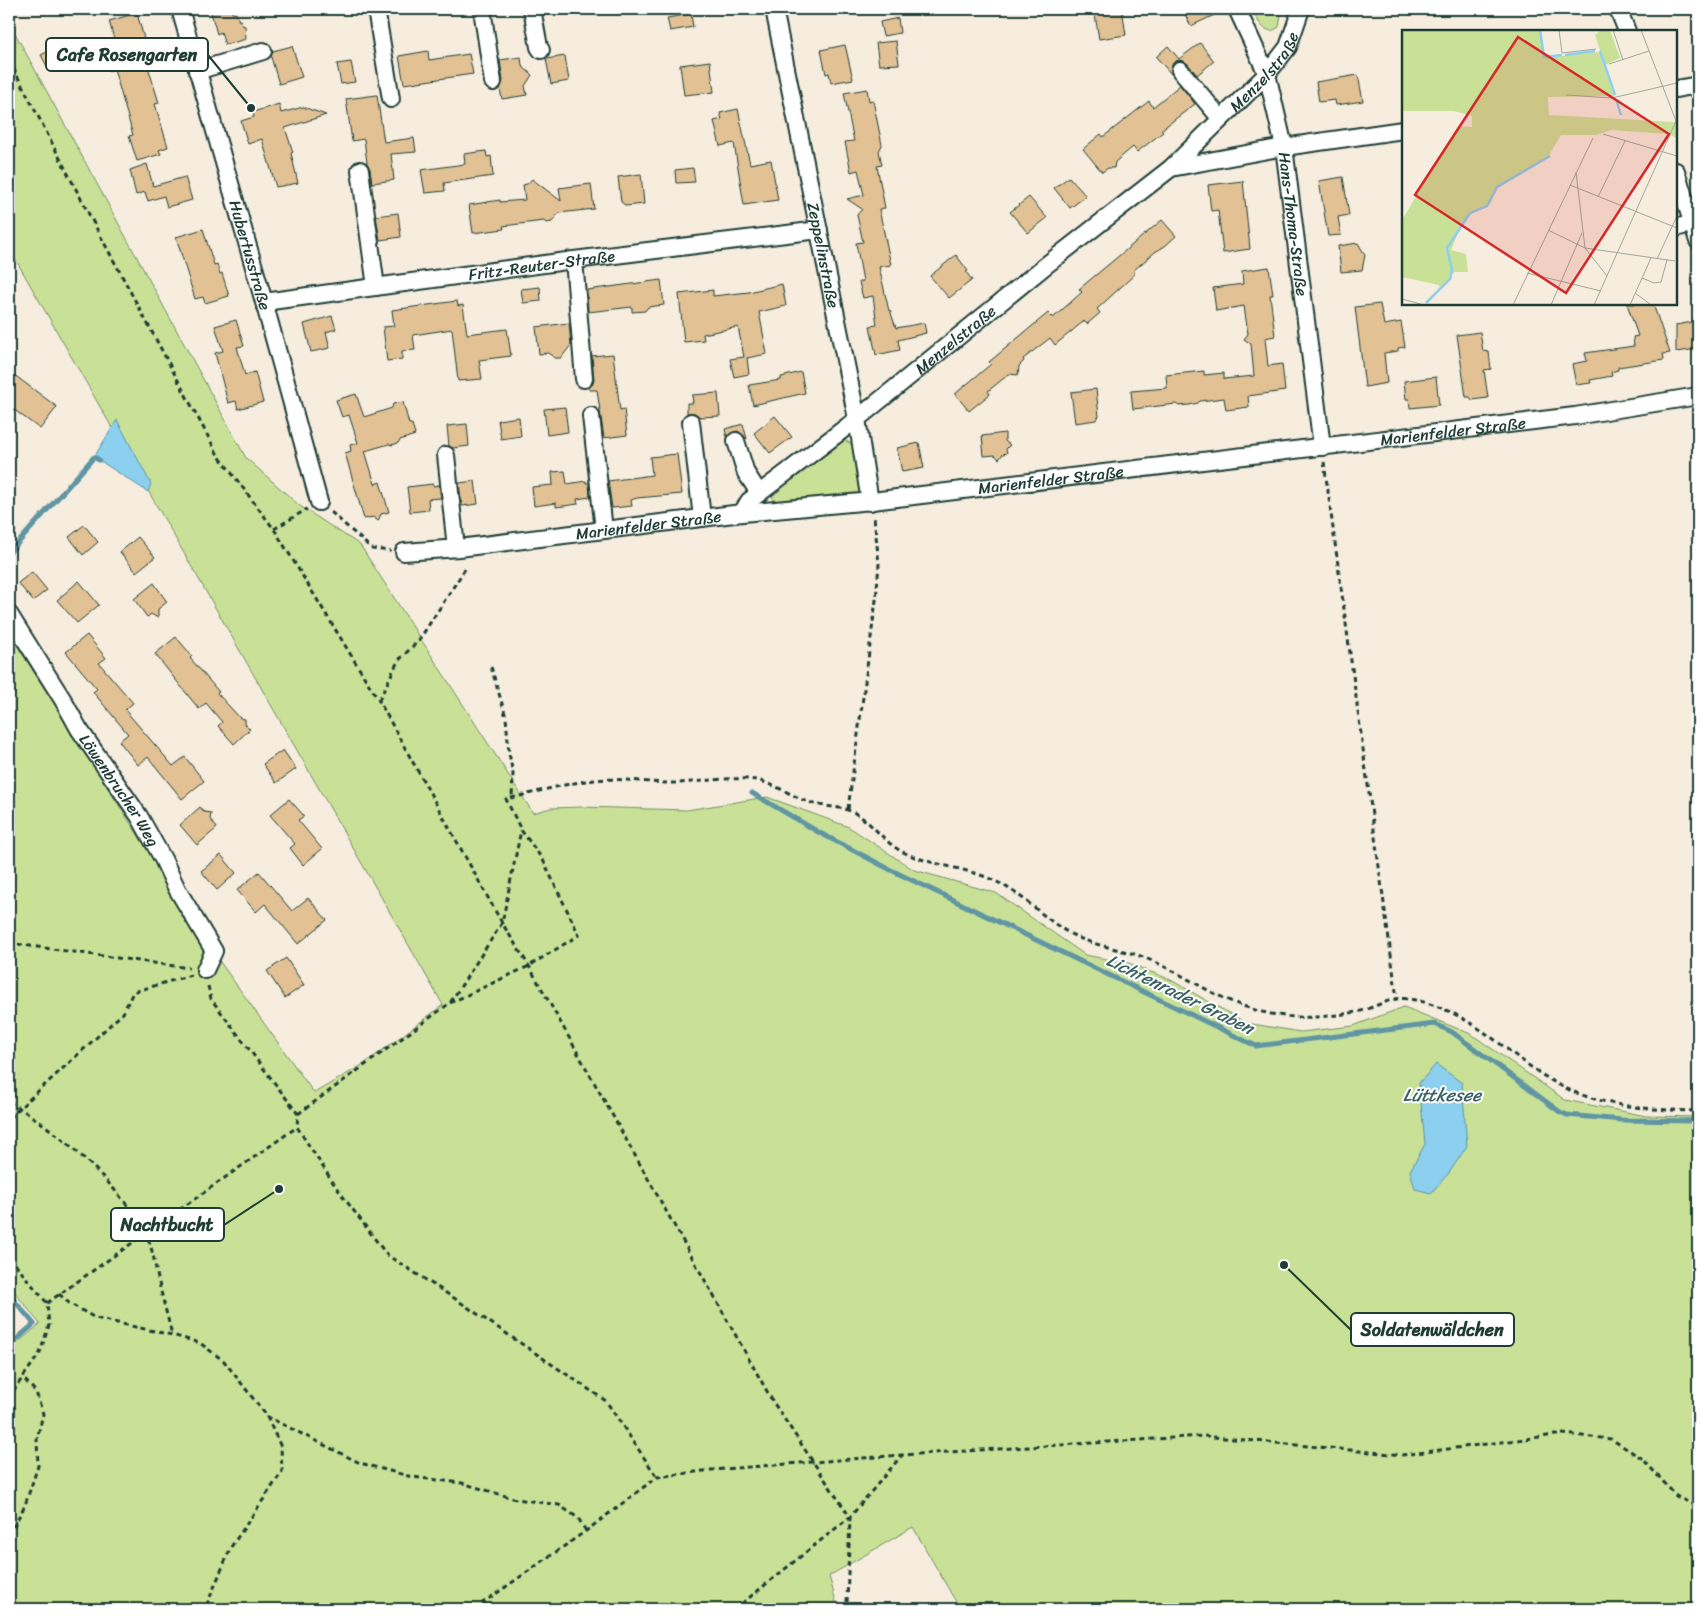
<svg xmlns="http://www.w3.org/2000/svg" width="1707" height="1618" font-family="Sriracha,sans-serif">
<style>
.green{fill:#c9e197;stroke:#748f66}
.water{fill:#8ccfee;stroke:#6095a4}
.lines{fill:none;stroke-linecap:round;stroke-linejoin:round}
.stream{stroke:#6095a4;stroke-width:5}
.building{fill:#e2c295;stroke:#1f3d34}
.minor-casing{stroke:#1f3d34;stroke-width:20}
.path{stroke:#1f3d34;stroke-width:3;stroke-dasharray:5 4;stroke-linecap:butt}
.minor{stroke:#fff;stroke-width:16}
.labels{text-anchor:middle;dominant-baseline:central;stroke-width:4;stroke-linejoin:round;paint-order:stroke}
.street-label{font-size:16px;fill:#1f3d34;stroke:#fff}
.water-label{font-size:18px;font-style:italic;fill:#3a6262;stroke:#fff}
.inset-river{fill:none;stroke:#8ccfee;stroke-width:2.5}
.inset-road{fill:none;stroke:#a0a79b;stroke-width:1}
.view{fill:#d62828;fill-opacity:0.15;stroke:#d62828;stroke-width:2.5}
.inset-edge{fill:none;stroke:#1f3d34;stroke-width:2.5}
.leader{fill:none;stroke:#1f3d34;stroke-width:2}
.callout-dot{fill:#1f3d34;stroke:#fff;stroke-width:2}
.callout{fill:#fff;stroke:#1f3d34;stroke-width:2}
.callout-label{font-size:18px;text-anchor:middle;font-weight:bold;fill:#1f3d34}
</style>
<rect width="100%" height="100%" fill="#f6eddf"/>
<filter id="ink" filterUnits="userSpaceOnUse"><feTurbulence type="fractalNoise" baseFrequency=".02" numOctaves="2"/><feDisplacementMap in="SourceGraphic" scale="10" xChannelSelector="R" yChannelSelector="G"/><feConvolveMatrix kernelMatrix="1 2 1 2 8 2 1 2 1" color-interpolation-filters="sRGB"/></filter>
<g filter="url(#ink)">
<path class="green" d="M1253,9H1282L1279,27L1272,31C1260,29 1257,19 1253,9Z
M9,22L246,458L300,506L360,545L533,813L551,808L581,807L687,810L767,797L849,827L914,870L996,893L1085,955L1128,963L1169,979L1246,1023L1301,1032L1353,1026L1404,1007L1471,1034L1565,1100L1646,1116L1698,1117V1607L1634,1609H960L913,1527L829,1576L838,1609H9V1350L40,1324L9,1285V633L210,948L314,1093L364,1064L443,1005L9,248Z
M841,438L853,445L861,496L776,504L770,491Z"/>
<path class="water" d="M117,420L151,484L148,492L94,457Z
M1436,1064L1462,1083L1467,1146L1449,1173L1431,1193L1415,1189L1410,1171L1425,1144L1419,1083Z"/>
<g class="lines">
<path class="stream" d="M9,553L94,457L99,460
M752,793L820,833L891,870L1256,1046L1435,1024L1452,1032L1560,1112L1567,1115L1622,1120L1698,1121
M9,1294L34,1324L9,1346"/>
</g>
<path class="building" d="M210,9H231L233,14L236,13L239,21L241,20L242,25L245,26L246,39L225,45L221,32L217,34Z
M1094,9H1122L1126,35L1099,39Z
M1182,9H1227L1191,26Z
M137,13L146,46L142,47L159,103L155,104L168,147L159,150L161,154L137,161L129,136L133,135L114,69L108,71L105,50L116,46L109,21Z
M691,14L693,27L670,31L667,18Z
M898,18L900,33L883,36L880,22Z
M896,41L899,64L879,65L876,43Z
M1200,43L1214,61L1197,75L1187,63L1179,60L1174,62L1171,66L1172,75L1156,57L1168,46L1179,59Z
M845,45L853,79L831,83L829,73L826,74L821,50Z
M292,46L302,77L279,84L271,57L273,51Z
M55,48L64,65L50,72L41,55Z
M428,51L429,60L469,54L473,74L404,84L399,56Z
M565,56L569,81L551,84L546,59Z
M521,57L522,66L532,75L525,86L527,95L502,99L500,89L503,81L500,60Z
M710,61L714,92L684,95L680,65Z
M351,62L355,82L341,84L337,64Z
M1358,75L1363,101L1336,105L1335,100L1319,102L1316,82Z
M1180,85L1195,104L1161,130L1163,132L1137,152L1133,147L1115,162L1114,168H1108L1102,172L1083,149L1101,134L1103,137L1149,101L1153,107Z
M867,89L869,101L873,100L882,145L879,151L882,165L877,166L885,208L879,209L891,265L879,267L889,311L890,310L896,328L924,323L926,333L898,340L900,350L876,355L870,326L877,325L873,296L863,298L859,282L863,281L856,243L863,242L857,215L862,209L847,199L864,195L858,170L851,172L845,142L854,141L844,93Z
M377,95L384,142L414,138L416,152L391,154L394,180L372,183L370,169L367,163L364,139L352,141L346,99Z
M279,104L281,113L303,107L326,115L285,128L293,152L291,153L298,183L276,187L262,139L248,144L241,121L254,117L253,112Z
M738,109L750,164L771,160L778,200L744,205L734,143L720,146L714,121L722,119L720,113Z
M486,151L487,157L491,156L493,176L444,183L445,191L425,193L421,170L465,164L464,154Z
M147,164L153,186L185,177L192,200L167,207L164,196L148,201L145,192L136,195L130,170Z
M693,168L695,182L676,183L675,170Z
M641,174L644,204L626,206L621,202L618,177Z
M1069,177L1086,196L1070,208L1054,188Z
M1343,177L1349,215L1338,217L1341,235L1328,236L1319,181Z
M532,179L561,201L559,188L591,184L594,209L559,213L552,222L546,223L544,221L503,226L504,229L473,233L469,205L500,200V202L525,200L523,185L527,184Z
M1243,181L1250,249L1223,253L1218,210L1211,211L1208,185Z
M1029,197L1047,218L1028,233L1010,212Z
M398,213L401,237L380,240L376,216Z
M1162,220L1176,236L1165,246L1155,252L1134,270V275L1097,309L1100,313L1087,324L1084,321L1055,345L1050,338L1023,359L1024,361L1019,366L1018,375L1009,374L988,391L990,394L969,411L955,394L991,364L989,362L1048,313L1053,318L1082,292L1079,289Z
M203,229L214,265L217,264L220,274L222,273L229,296L205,303L203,297L195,299L176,237Z
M1358,243L1365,255L1362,270L1341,272L1338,246Z
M956,255L968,271L966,272L972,280L949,298L930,276Z
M1269,267L1273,295H1270L1275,336L1265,338L1268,366L1282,364L1285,391L1248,396L1249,407L1226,410L1224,398L1200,401L1198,403L1189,405L1179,406L1176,404L1133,409L1131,391L1167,388L1166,375L1204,371V375L1224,373V379L1254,376L1251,344L1244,339L1248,334L1244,306L1216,311L1213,288L1243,284L1242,271Z
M661,280L664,305L648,307L645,311L632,312V307L588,312L587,290Z
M782,284L786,306L759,312L767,354L747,358L749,374L734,377L730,359L744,357L738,327L703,334L704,340L684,342L679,294L713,290V296L749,292Z
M540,287L541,301L523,303L521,289Z
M457,301L458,306L463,305L467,334L507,329L511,356L479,360L482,379L458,381L452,329L413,335L415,350L402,351V359L387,361L383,327L394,326L392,310Z
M1380,304L1384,325L1401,322L1405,347L1398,348V351L1384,353L1387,383L1365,387L1355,307Z
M1627,304H1653L1670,353L1663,354L1664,360L1618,367V370L1611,372L1612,376L1590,380L1591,383L1576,385L1572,364L1587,361L1585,353L1634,346L1633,337L1638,336Z
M332,316L336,329L326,332L330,348L311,352L304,324Z
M236,320L244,346L237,347L245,375L255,372L263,402L238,409L236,401L228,403L215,353L223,351L215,326Z
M1698,321V349L1676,352V325Z
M569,323L571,345L561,358H555L548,353L539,354L536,327Z
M1480,332L1483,351L1489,352L1491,369L1484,370L1488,398L1472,400L1470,397H1466L1457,335Z
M613,354L620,410L624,409L627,435L604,438L597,390H589V388L593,384L594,379L592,356Z
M9,371L57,407L40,429L9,406Z
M801,372L805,393L753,405L749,385L781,380V377Z
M1436,377L1439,405L1410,408L1409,399H1406L1404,381Z
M1096,389L1099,416L1096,420L1075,423L1071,392Z
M718,393L720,416L700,417L695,413H687V403H693L692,395Z
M356,394L364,417L392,408L393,404L403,402L409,424H412L415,435L400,440L398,443L392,445L389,444L365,451L375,484L380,482L389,512L381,514L378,521L373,517L364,519L345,453L351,451L350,445L358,443L349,415L342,417L336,400Z
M565,407L568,432L547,435L544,409Z
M775,416L792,437L770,453L754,433Z
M519,417L521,436L501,439L498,420Z
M467,424L469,446L453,448L449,446L447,426Z
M743,424L747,439L738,431L733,432L727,437L725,429Z
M1005,433V441L1010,445L1006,449L1007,453L1003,454L999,459L995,455L984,456L982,436Z
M919,443L924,468L902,472L897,448Z
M677,454L682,494L637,498L631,500L632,506L612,508L608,481L652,475L650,457Z
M565,471L567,484L586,481V483H589L590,497L577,499L578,504L556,507V503L534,506L532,487L553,485L552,472Z
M475,481L478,504L462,506L459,483Z
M433,484V486L439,485L441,498L428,499L429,510L410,512L407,487Z
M84,525L98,542L83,555L69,537Z
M138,537L155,557L136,572L120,552Z
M32,572L47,590L33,601L18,583Z
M79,581L99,605L77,623L57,600Z
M154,583L167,602L158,609V618L151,614L147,617L134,599Z
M87,635L106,658L99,663L133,703L125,710L173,766L185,757L204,781L182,799L148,757L138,765L119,741L128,734L93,692L97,689L66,652Z
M176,637L192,656L190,658L219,692L217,693L240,718L245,719V724L250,729L234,744L218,726L222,722L206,703L199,709L155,654Z
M283,750L296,769L276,783L263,764Z
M289,799L304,816L298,820L322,849L303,865L290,848L295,844L270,815Z
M200,807L204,812L211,813L210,819L217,828L197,845L180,825Z
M221,855L236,873L217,890L201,871Z
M259,872L292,911L308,898L327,920L298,944L265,904L256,912L237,890Z
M286,958L304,985L285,998L267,971Z"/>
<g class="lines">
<g class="minor-casing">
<g id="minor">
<path id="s1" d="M180,9L264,302L319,502"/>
<path d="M376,9L391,99"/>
<path d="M482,9L493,82"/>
<path d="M532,9L539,47L541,50"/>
<path id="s2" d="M774,9L857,419L870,502"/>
<path id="s3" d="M1237,9L1267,74L1284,147L1322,447"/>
<path d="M1618,9L1627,31"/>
<path d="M1180,70L1221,119"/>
<path d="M197,71L263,51"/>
<path d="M1676,89L1698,85"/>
<path d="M1171,168L1284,147L1403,130"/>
<path d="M360,170L376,287"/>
<path d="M1676,171L1698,241"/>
<path d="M1676,228L1693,223"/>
<path d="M574,260L584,379"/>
<path id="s4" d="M264,302L574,260L819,230"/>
<path d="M591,416L604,530"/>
<path d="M691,422L702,518"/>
<path d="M736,441L746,473L759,493"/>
<path d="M446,455L456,548"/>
<path id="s5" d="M742,513L749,501L857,419L1045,266L1171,168L1267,74L1288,47L1301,9"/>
<path id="s6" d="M404,552L459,548L742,513L872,501L1575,416L1698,396"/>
<path id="s7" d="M9,614L63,700L79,729L139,816L163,859L177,889L214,951L205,970"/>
</g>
</g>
<path class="path" d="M9,60L93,222L218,455L274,529L379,701L502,923L529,966L773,1402L850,1517L847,1603L848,1609
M1324,462L1397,999
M331,512L372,549L391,551
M274,529L307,509
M491,667L506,717L509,753L513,774L512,798
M379,700L398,661L419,640L465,569
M848,809L876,600L879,564L874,517
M9,943L189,968
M208,986L211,999L298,1114L297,1127L336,1187L387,1255L454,1298L606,1401L657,1477
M450,1003L529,966L579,935L543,860L521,830L506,799C536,793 564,783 595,780C622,777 651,784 678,783C702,782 732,776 756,780C777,784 795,799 815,804C831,808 845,806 858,815C875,826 885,843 903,852C932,866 966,867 995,881C1023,894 1043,918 1069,933C1094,947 1122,948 1148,959C1182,973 1212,996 1246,1007C1286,1021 1320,1019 1361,1011C1372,1008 1387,1000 1397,999C1409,997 1425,1002 1435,1006C1480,1021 1514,1059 1554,1082C1597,1107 1650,1110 1698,1111
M9,1102C57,1129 118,1184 145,1232C153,1247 155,1267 159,1283C163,1301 168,1318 172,1335
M298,1114L450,1003L502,923L521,830
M9,1118L123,1013L133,992L191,975
M9,1257L47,1303L49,1325L40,1353L9,1397
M59,1294L69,1303L95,1318L172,1335L200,1343L224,1361L266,1415L281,1447L282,1472L231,1547L205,1609
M47,1303L297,1127
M266,1416L360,1463L412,1477L462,1483L516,1499L559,1505L578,1518L586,1531
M9,1535L25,1505L38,1466L37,1439L43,1414L36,1392L23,1378
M474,1609L586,1531L657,1477L711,1470L902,1455
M735,1609L850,1517L902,1455L1203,1436L1402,1455L1563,1434L1611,1439L1643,1459L1676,1496L1698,1507"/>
<use href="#minor" class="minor"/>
</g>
</g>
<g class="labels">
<g class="street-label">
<text stroke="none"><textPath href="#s5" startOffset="686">Menzelstraße</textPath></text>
<text stroke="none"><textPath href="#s3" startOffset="224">Hans-Thoma-Straße</textPath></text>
<text stroke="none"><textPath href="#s1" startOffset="256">Hubertusstraße</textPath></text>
<text stroke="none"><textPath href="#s2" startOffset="251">Zeppelinstraße</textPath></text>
<text stroke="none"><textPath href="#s4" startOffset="280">Fritz-Reuter-Straße</textPath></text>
<text stroke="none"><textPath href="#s5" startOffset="276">Menzelstraße</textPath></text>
<text stroke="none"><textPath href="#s6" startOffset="1056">Marienfelder Straße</textPath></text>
<text stroke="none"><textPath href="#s6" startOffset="651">Marienfelder Straße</textPath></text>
<text stroke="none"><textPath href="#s6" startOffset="246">Marienfelder Straße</textPath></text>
<text stroke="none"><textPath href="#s7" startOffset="208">Löwenbrucher Weg</textPath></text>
</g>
<g class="water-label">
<text transform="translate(1180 994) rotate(26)">Lichtenrader Graben</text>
<text x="1442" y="1095">Lüttkesee</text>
</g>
</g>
<g transform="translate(1402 30)">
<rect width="275" height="275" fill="#f6eddf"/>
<path d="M0,0H138L141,28L197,22L212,66L146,67L147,85L272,92L275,93V108L266,104L209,100L194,105H159L146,127L96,158L88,174L70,183L58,198L49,220L64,224L66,242H52L38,260L37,255L0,247V190L56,96L70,97V86L52,81H0ZM199,0H208L218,28L203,35L193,5Z" fill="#c9e197"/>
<path class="inset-river" d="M138,0L142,27L160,25M198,21L213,65M163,25L193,21M214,69L219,85M24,273L48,249L50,240L45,218L68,183L85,176L95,157L148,126"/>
<path class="inset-road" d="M157,0L160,23L194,19M211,0L221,30M207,34L247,21M164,65L210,68L275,53M201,104L275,126M174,142L183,218L205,246M168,155L275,198M196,167L223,111M146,200L183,218L273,231M255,229L275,186M125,243L199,261M240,248L252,253L259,252L265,230M233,263L248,274M0,269L22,275M111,275L191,108M149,275L180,203M192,275L274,91L239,0M228,275L249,228"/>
<path class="view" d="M116,7L267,104L164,263L13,165Z"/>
<rect width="275" height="275" class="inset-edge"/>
</g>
<path class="leader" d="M251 108L208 55M279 1189L224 1225M1284 1265L1351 1330"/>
<g class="callout-dot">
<circle cx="251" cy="108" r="5"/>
<circle cx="279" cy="1189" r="5"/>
<circle cx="1284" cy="1265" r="5"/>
</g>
<g class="callout">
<rect x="46" y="38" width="162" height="33" rx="5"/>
<rect x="111" y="1208" width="113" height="33" rx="5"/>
<rect x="1351" y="1313" width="163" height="33" rx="5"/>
</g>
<g class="callout-label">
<text x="127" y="61">Cafe Rosengarten</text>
<text x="167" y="1231">Nachtbucht</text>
<text x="1432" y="1336">Soldatenwäldchen</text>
</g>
<rect width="1707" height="1618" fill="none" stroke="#fff" stroke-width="30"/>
<rect x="15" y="15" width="1677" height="1588" fill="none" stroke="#1f3d34" stroke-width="2" filter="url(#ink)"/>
</svg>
